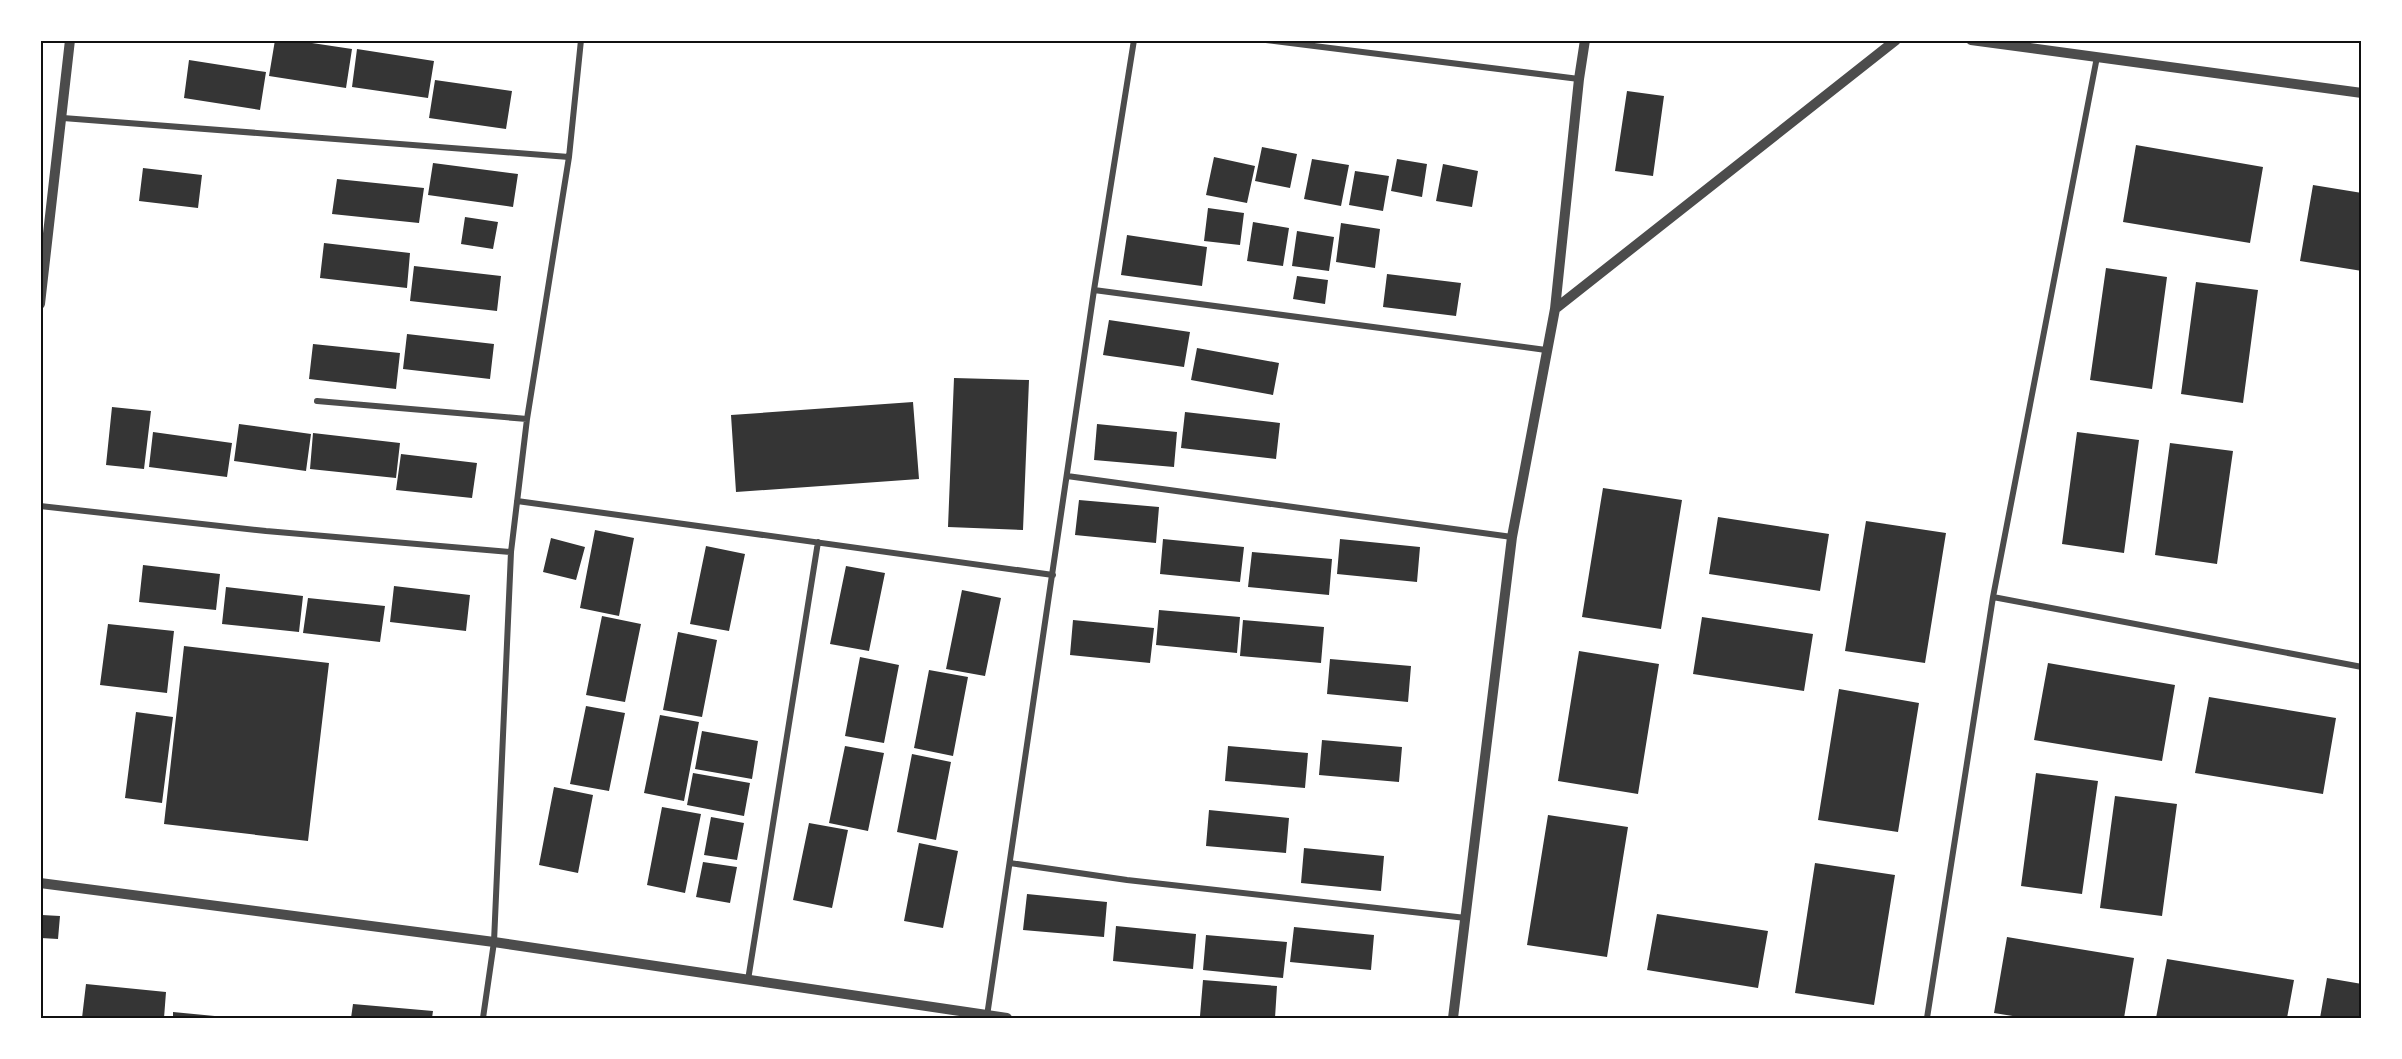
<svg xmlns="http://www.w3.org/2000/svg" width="2402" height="1059" font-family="'DejaVu Sans',sans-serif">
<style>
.building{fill:#353535}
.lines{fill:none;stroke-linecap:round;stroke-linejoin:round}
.minor{stroke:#4c4c4c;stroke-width:6}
.tertiary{stroke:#4c4c4c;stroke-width:10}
.neatline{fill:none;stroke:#111;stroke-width:2}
</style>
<rect width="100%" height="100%" fill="#fff"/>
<path class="building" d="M275,40H292L352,49L346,88L269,76Z
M357,49L434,61L428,98L352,87Z
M189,60L266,72L260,110L184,98Z
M435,80L512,91L506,129L429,118Z
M1627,91L1664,96L1653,176L1615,171Z
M2136,145L2263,167L2250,243L2123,222Z
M1262,147L1297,154L1290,188L1255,181Z
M1214,157L1255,166L1247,203L1206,195Z
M1312,159L1349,165L1341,206L1304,199Z
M1397,159L1427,164L1422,197L1391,191Z
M433,163L518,174L513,207L428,195Z
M1443,164L1478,171L1472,207L1436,201Z
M143,168L202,175L198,208L139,201Z
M1355,171L1389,176L1383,211L1349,205Z
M337,179L424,188L419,223L332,214Z
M2313,185L2362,193V271L2300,261Z
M1208,208L1244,213L1240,245L1204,241Z
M465,217L498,222L493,249L461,244Z
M1253,222L1289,228L1283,266L1247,261Z
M1341,223L1380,229L1375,268L1336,262Z
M1297,231L1334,237L1329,271L1292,266Z
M1127,235L1207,247L1202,286L1121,275Z
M324,243L410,253L407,288L320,278Z
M414,266L501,276L497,311L410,301Z
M2106,268L2167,277L2152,389L2090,380Z
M1387,274L1461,283L1456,316L1383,307Z
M1297,276L1328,280L1325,304L1293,299Z
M2196,282L2258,290L2243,403L2181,394Z
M1109,320L1190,332L1184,367L1103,355Z
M407,334L494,344L490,379L403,369Z
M313,344L400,353L396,389L309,379Z
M1197,348L1279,363L1273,395L1191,380Z
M954,378L1029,380L1023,530L948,527Z
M913,402L919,479L736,492L731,415Z
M112,407L151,411L144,469L106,465Z
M1185,412L1280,423L1276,459L1181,448Z
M239,424L311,434L306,471L234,461Z
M1097,424L1177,432L1174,467L1094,460Z
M153,432L232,443L227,477L149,467Z
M2077,432L2139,440L2124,553L2062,544Z
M313,433L400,443L396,478L310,469Z
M2170,443L2233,451L2217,564L2155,555Z
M401,454L477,463L472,498L396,490Z
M1603,488L1682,500L1661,629L1582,617Z
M1079,500L1159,507L1156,543L1075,535Z
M1718,517L1829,534L1820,591L1709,574Z
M1866,521L1946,533L1925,663L1845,651Z
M595,530L634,538L619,616L580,608Z
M551,538L585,547L576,580L543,572Z
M1163,539L1244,547L1240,582L1160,574Z
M1340,539L1420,547L1417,582L1337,574Z
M706,546L745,554L729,631L690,624Z
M1252,552L1332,559L1329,595L1248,587Z
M143,565L220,574L216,610L139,602Z
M846,566L885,573L869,651L830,644Z
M394,586L470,595L466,631L390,622Z
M226,587L303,596L299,632L222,624Z
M962,590L1001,598L985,676L946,669Z
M308,598L385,606L380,642L303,633Z
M1159,610L1240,617L1237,653L1156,645Z
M602,616L641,624L625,702L586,695Z
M1702,617L1813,634L1804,691L1693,674Z
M1073,620L1154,628L1150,663L1070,655Z
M1243,620L1324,627L1321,663L1240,656Z
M108,624L174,631L167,693L100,685Z
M678,632L717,640L702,717L663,710Z
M184,646L329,663L308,841L164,824Z
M1579,651L1659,664L1638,794L1558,781Z
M860,657L899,665L884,743L845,736Z
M1330,659L1411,666L1408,702L1327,694Z
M2048,663L2175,685L2162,761L2034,740Z
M929,670L968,677L953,756L914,748Z
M1839,689L1919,703L1898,832L1818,820Z
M2209,697L2336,718L2323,794L2195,773Z
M586,706L625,713L609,791L570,784Z
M136,712L173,717L162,803L125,798Z
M660,715L699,722L684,801L644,793Z
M702,731L758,741L752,779L695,769Z
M1322,740L1402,747L1399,782L1319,775Z
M845,746L884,753L868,831L829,823Z
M1228,746L1308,753L1305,788L1225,781Z
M912,754L951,762L936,840L897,832Z
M693,773L750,783L744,816L687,805Z
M2036,773L2098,781L2082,894L2021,886Z
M554,787L593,795L578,873L539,865Z
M2115,796L2177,804L2162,916L2100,908Z
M662,807L701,814L685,893L647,885Z
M1209,810L1289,818L1286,853L1206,846Z
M1548,815L1628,827L1607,957L1527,945Z
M711,817L744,823L737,860L704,855Z
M809,823L848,830L832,908L793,900Z
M919,843L958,851L943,928L904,921Z
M1304,848L1384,856L1381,891L1301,883Z
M703,862L737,867L730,903L696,897Z
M1815,863L1895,875L1874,1005L1795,993Z
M1027,894L1107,902L1104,937L1023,930Z
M1657,914L1768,931L1758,988L1647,970Z
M42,915L60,916L58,939L41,938Z
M1116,926L1196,934L1193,969L1113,961Z
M1294,927L1374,935L1371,970L1290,962Z
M1206,935L1287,942L1283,978L1203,970Z
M2007,937L2134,958L2124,1018H2025L1994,1013Z
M2167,959L2294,980L2287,1018H2156Z
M2327,978L2362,984V1018H2320Z
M1203,980L1277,986L1275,1018L1200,1016Z
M86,984L166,992L164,1018H82Z
M353,1004L433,1011L432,1018H351Z
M173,1012L225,1017V1018H173Z"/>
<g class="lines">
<path class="minor" d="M1266,40L1579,79
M63,118L569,157
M1094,290L1546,350
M317,401L527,419
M1067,476L1512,537
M517,501L1053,575
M40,506L266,531L511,552
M1993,597L2362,667
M1010,863L1127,880L1466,918
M748,980L818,542
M987,1016L1094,290L1134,40
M483,1018L494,942L511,552L527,419L569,157L581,40
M1927,1018L1993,597L2097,57"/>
<path class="tertiary" d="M1971,40L2362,93
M40,304L70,40
M1555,309L1896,40
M40,883L494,942L1007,1018
M1453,1018L1512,537L1555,309L1579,79L1585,40"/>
</g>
<rect width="2402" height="1059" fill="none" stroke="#ffffff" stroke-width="84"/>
<rect x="42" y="42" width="2318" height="975" class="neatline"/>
</svg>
